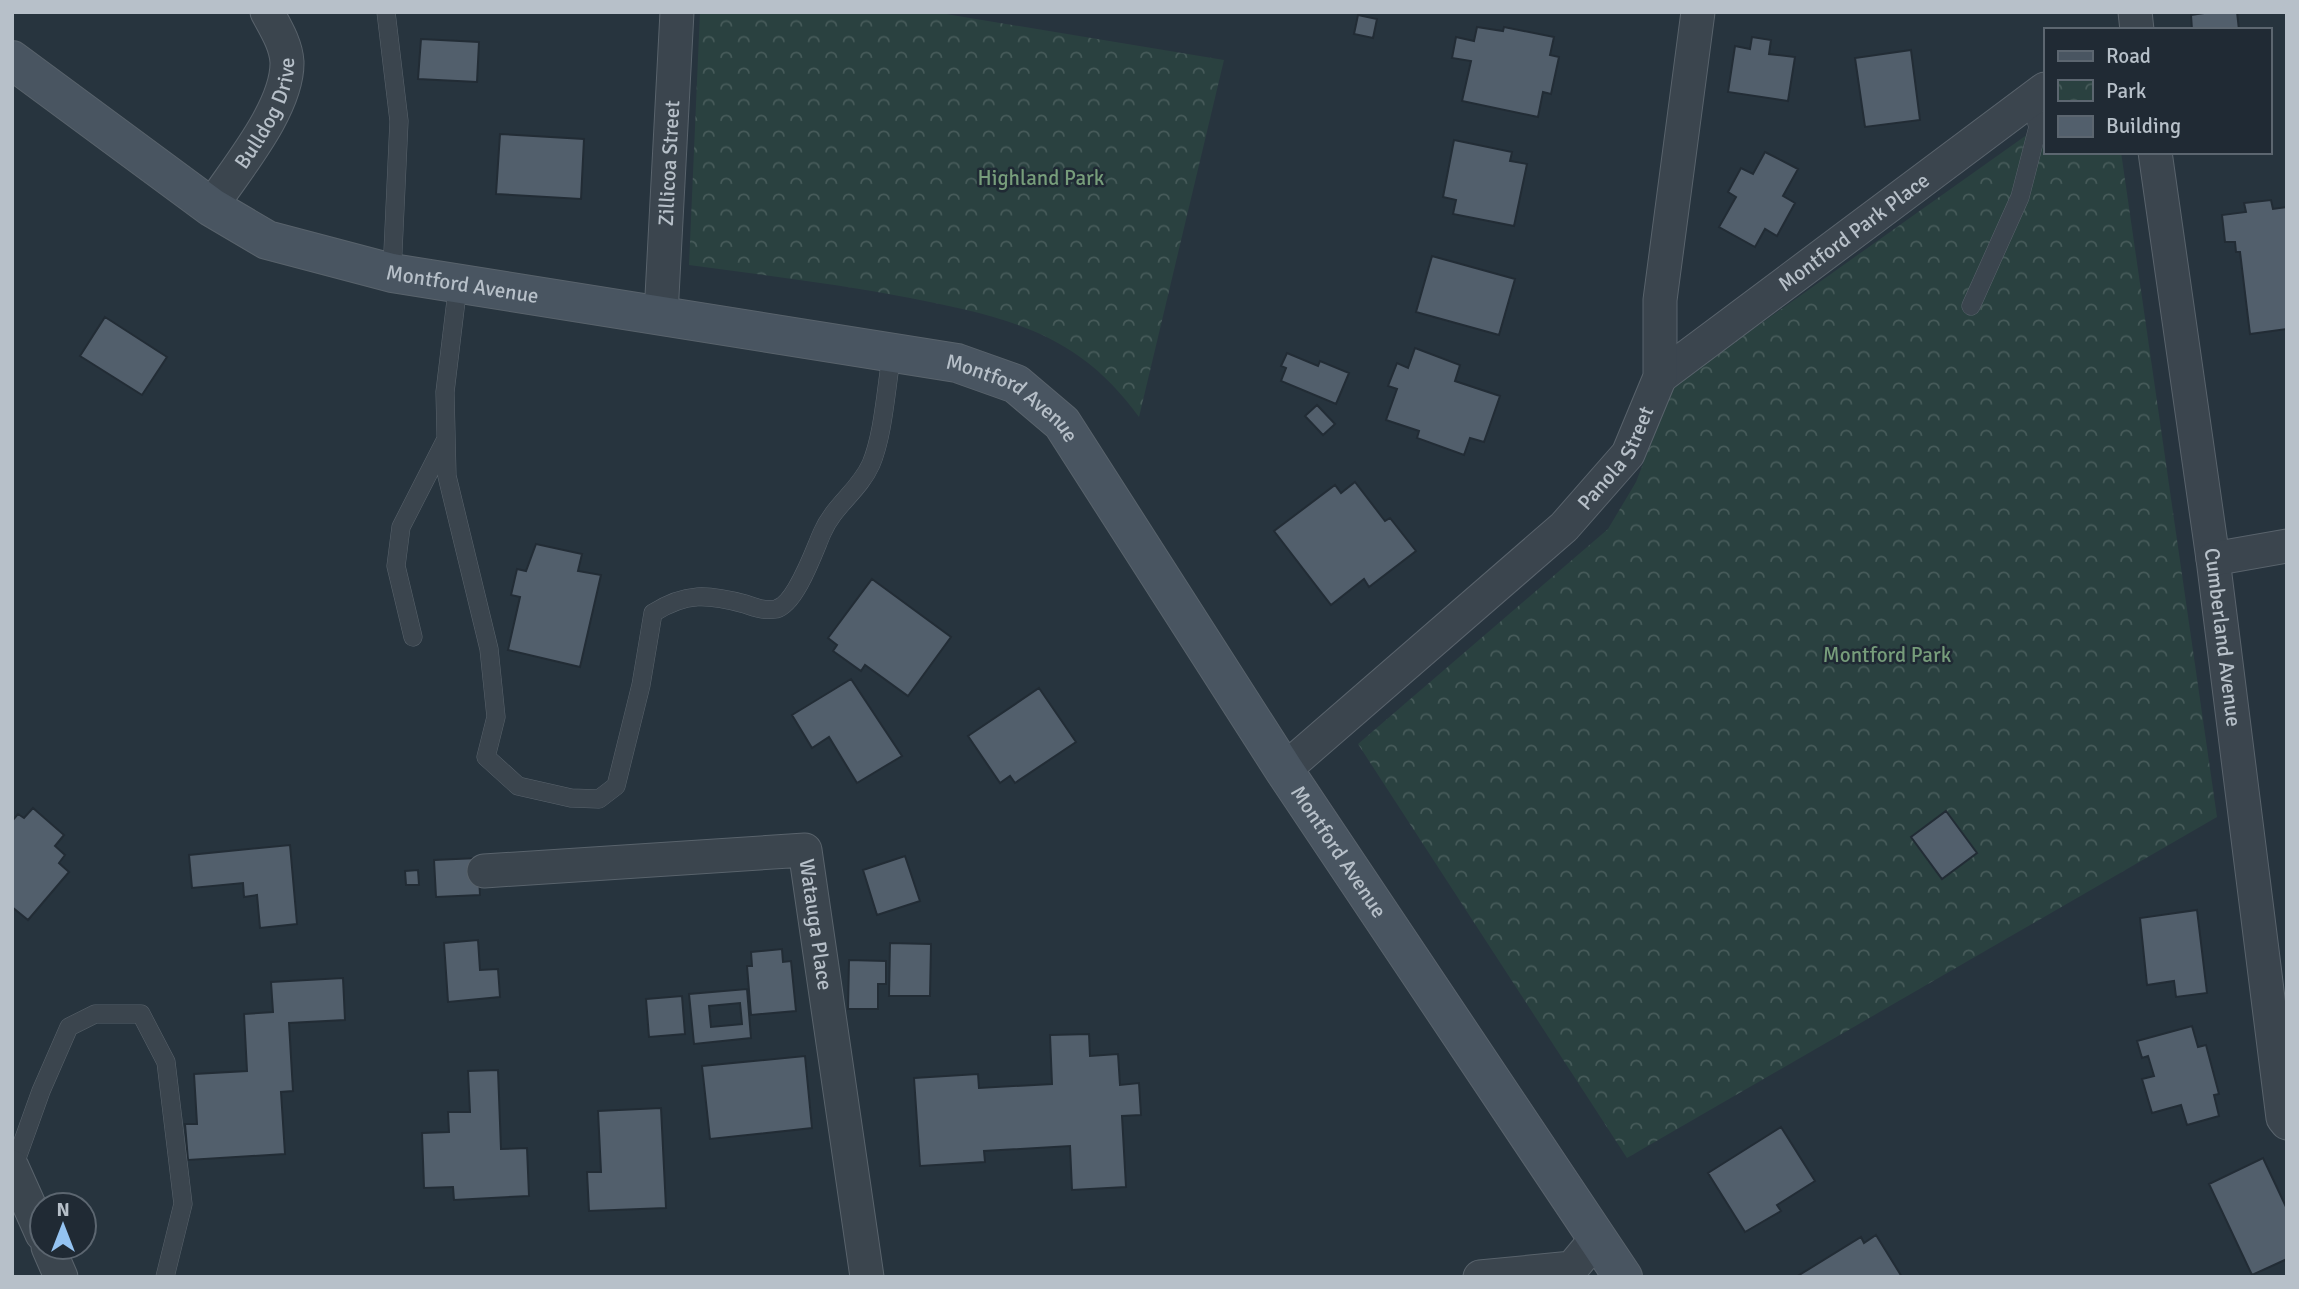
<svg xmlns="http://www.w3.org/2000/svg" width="2299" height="1289" font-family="Signika,sans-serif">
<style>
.park{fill:url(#park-crowns)}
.building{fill:#525f6c;stroke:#222c35;stroke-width:2;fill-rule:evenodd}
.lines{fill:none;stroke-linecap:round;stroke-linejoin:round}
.lane-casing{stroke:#59636c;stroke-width:19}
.street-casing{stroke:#59636c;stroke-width:35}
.secondary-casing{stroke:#59636c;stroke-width:40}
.lane{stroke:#3b454e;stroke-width:18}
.street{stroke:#3b454e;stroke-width:33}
.secondary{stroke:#495561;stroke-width:38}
.labels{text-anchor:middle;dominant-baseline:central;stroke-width:5;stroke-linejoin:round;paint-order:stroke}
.street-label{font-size:21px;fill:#b7c0c9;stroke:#202a34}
.park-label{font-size:21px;fill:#779d7b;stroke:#202a34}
</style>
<defs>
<pattern id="park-crowns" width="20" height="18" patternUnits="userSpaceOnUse" patternTransform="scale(1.75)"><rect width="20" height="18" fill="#2a4140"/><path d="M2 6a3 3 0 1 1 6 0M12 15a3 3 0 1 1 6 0" fill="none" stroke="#475b5a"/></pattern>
</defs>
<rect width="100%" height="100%" fill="#27343e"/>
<path class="park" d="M700,12H934L1224,60L1139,417C1122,394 1104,374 1080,357C1030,321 969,310 910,298C837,284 763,275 689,265Z
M2045,122V152H2121L2217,817L1627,1158L1358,744L1608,529L1636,482L1673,386Z"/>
<path class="building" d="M2211,12H2237L2239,30H2192L2191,15Z
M1358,15L1377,19L1373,38L1354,34Z
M1477,27L1503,31L1504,27L1554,37L1550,55L1559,57L1551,94L1543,92L1538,117L1462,101L1471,61L1452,58L1456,37L1474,41Z
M1752,37L1771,40L1769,54L1795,57L1788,101L1728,92L1735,46L1750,49Z
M421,39L479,42L477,82L418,79Z
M1911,50L1920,120L1865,127L1855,58Z
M500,134L584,139L581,199L496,194Z
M1454,140L1512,152L1510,161L1527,164L1514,226L1453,214L1456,200L1443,197Z
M1765,152L1798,169L1783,196L1795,203L1777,236L1765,229L1755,247L1719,227L1736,197L1728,192L1741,168L1753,174Z
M2271,200L2273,209L2287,207V329L2250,334L2240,252H2236L2235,242H2225L2222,215L2246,212L2244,203Z
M1432,256L1515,279L1499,335L1416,312Z
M105,317L167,357L142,395L80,356Z
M1415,348L1460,365L1455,381L1500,396L1484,442L1470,438L1464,455L1417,438L1419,431L1386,420L1397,389L1388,386L1397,363L1408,368Z
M1287,353L1318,366L1320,361L1349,373L1336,404L1281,381L1286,368L1281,366Z
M1317,405L1335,424L1323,435L1305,416Z
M1355,482L1385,521L1390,518L1416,551L1369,587L1364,579L1331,605L1274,531L1335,485L1341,493Z
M536,544L582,554L578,571L601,575L580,667L508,650L520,597L511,595L517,569L526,571Z
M872,579L951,637L908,696L865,665L861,671L833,651L837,645L828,638Z
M851,679L902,756L857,783L829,737L812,748L792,715Z
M1039,688L1076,742L1015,783L1010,776L1000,783L968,736Z
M33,808L64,835L55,846L65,855L59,863L69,872L28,920L12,907V821L18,814L24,818Z
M1946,811L1977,853L1942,879L1911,837Z
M290,845L297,924L260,928L257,895L244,897L243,883L192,888L189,855Z
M905,856L920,901L877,915L863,870Z
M478,858L480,895L436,897L434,860Z
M418,870L419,885H406L405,871Z
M2197,910L2207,993L2176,997L2174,981L2147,985L2140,918Z
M478,940L480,970L498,969L500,997L448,1002L444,943Z
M890,943L931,944L930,996H889Z
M782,949L783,962L791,961L796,1011L751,1015L747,966H752L751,952Z
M849,960L886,961V984H878V1009H848Z
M343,978L345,1020L289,1023L293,1091L281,1092L285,1154L188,1160L185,1124H197L194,1074L247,1071L244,1014L273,1012L271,982Z
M747,989L751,1038L694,1044L689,994ZM740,1003L742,1024L711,1027L709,1006Z
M682,996L685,1034L649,1037L646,999Z
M2192,1026L2198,1047L2206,1045L2219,1094L2214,1095L2219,1116L2187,1125L2181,1105L2152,1113L2142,1079L2154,1076L2148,1056L2142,1058L2137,1041Z
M1089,1034L1090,1056L1118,1054L1120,1085L1139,1083L1141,1115L1122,1116L1126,1187L1072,1190L1070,1146L984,1151L985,1162L920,1166L914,1078L978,1074L979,1088L1052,1084L1050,1035Z
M805,1056L812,1128L710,1139L702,1066Z
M498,1070L501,1149L527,1148L529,1196L454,1200L453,1187L424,1188L422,1133L449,1132L448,1112H470L468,1071Z
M661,1108L666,1208L589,1211L587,1172H601L598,1111Z
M1781,1127L1815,1181L1777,1205L1781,1211L1745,1232L1708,1173Z
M2263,1158L2287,1209V1259L2252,1275L2209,1184Z
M1876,1235L1902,1277H1796L1861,1237L1864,1243Z"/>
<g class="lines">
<g class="lane-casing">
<path id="lane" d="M386,12L399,121L392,273
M458,284L445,392L447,476L489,649L496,717L486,757L518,786L571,798L599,799L616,786L641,685L653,613C686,592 708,594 745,604C756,608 765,611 776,609C796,604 814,551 822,533C834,505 859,491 871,464C884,433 886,386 892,353
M1971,306L2020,197L2038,127L2030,100
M413,637L396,566L401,527L446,439
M13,1169L41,1091L69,1027L95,1014H141L166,1062L183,1204L165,1277"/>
</g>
<g class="street-casing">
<g id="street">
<path d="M2135,12L2137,30"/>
<path id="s1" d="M2155,152L2213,559L2283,1118L2287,1123"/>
<path id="s2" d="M211,207C236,169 288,108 287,62C286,44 275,27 267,12"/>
<path id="s3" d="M661,315L677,12"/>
<path id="s4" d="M1660,377L2045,89"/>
<path d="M2213,559L2287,546"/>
<path id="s5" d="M1284,770L1564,527L1628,454L1660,377V300L1698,12"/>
<path id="s6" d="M484,871L805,850L867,1277"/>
<path d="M12,1167L42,1234"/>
<path d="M48,1247L61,1277"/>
<path d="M1480,1277L1572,1268L1597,1238"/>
</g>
</g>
<g class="secondary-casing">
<g id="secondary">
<path id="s7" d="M12,60L211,207L267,240L392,273L957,363L1016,384L1062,423L1284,770L1623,1277"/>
</g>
</g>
<use href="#lane" class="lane"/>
<use href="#street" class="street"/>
<use href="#secondary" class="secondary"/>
</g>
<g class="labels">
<g class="street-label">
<text stroke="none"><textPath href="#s2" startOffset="110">Bulldog Drive</textPath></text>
<text stroke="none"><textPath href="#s3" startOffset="152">Zillicoa Street</textPath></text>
<text stroke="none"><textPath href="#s4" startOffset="242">Montford Park Place</textPath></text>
<text stroke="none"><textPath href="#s7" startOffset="513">Montford Avenue</textPath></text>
<text stroke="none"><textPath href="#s7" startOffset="1080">Montford Avenue</textPath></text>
<text stroke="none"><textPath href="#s5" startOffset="458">Panola Street</textPath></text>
<text stroke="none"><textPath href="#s1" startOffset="490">Cumberland Avenue</textPath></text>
<text stroke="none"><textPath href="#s7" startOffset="1647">Montford Avenue</textPath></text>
<text stroke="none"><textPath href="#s6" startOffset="397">Watauga Place</textPath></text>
</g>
<g class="park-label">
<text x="1041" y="178">Highland Park</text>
<text x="1887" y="655">Montford Park</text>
</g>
</g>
<rect width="2299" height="1289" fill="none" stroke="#b7c0c9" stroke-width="28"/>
<rect x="2044" y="28" width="228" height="126" fill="#202a34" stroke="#5c6670" stroke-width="2"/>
<rect x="2058" y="51" width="35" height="10" fill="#495561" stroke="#5c6670" stroke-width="2"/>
<text x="2106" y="63" font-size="21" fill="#b7c0c9">Road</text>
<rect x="2058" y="80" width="35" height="21" fill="url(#park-crowns)" stroke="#5c6670" stroke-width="2"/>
<text x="2106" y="98" font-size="21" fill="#b7c0c9">Park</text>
<rect x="2058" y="116" width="35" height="21" fill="#525f6c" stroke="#5c6670" stroke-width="2"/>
<text x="2106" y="133" font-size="21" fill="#b7c0c9">Building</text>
<g transform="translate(63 1226)"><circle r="33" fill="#202a34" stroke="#5c6670" stroke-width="2"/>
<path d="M0-5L12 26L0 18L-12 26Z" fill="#94c3f1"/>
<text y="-10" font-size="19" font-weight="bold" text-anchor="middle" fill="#b7c0c9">N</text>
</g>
</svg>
